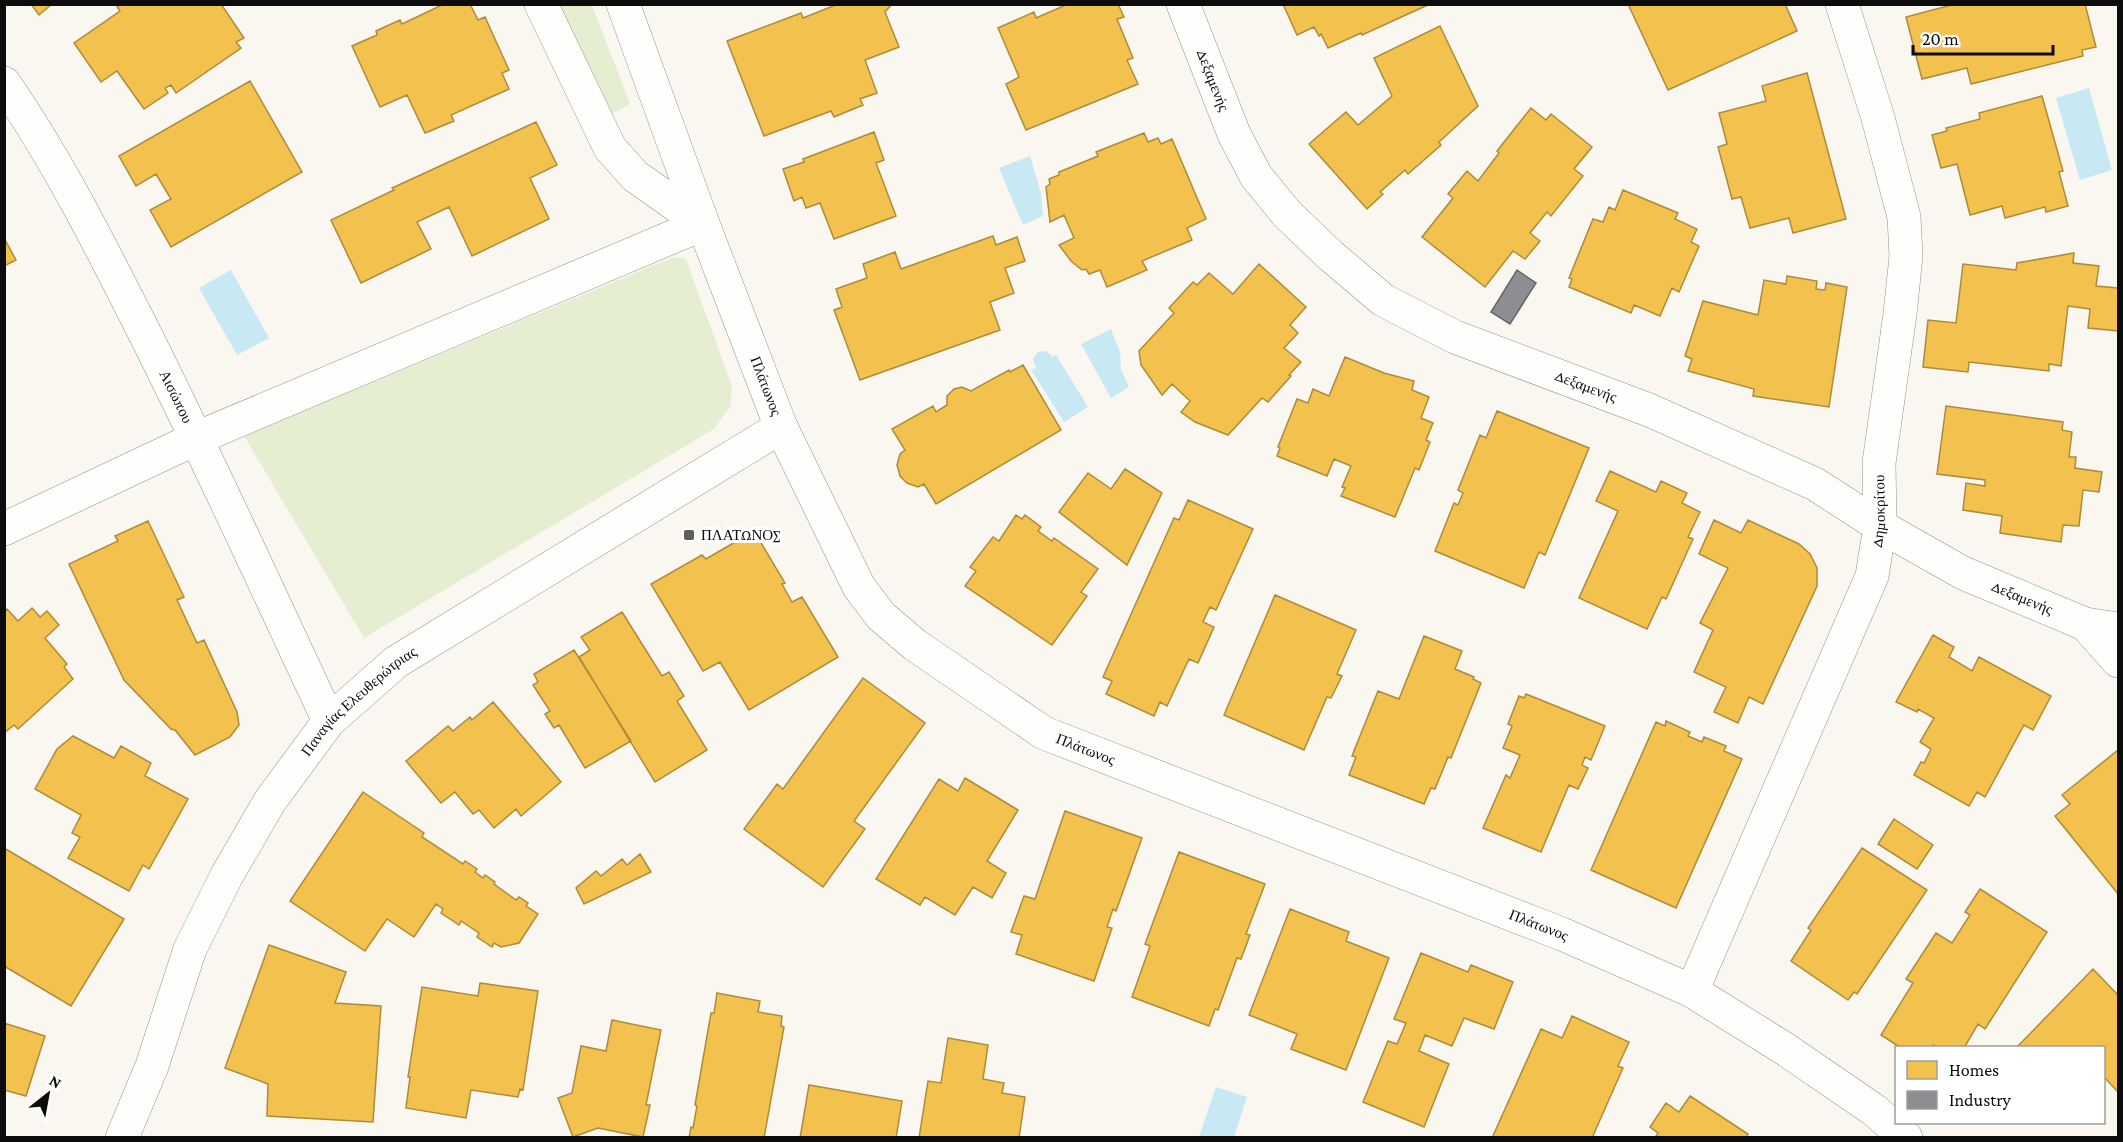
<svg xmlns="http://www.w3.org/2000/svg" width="2123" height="1142" font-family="'Crimson Pro',serif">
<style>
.green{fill:#e6eed1}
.water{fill:#c8e8f3}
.homes{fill:#f2c14e;stroke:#ad8b3a;stroke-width:1.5}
.industry{fill:#8d8d92;stroke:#66666a;stroke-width:1.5}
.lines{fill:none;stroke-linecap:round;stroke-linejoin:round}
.minor-casing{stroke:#93928f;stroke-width:34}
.tertiary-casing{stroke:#93928f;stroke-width:34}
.minor{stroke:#fefefd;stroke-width:33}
.tertiary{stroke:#fefefd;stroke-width:33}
.poi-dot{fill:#5f5e5c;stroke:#fff;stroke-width:2}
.labels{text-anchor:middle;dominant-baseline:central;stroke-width:6;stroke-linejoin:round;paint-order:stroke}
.street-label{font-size:15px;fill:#0c0c0c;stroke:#fff}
.poi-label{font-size:15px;fill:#0c0c0c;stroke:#fff;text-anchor:start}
</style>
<rect width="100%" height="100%" fill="#faf7f0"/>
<path class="green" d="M559,5H592L630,104L612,114Z
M674,257L686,259L732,387L730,407L714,429L364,638L244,436Z"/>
<path class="water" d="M2089,88L2112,170L2080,180L2056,98Z
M1030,156L1041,193L1043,216L1023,225L999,168Z
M231,270L269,338L237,355L199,288Z
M1111,329L1120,352L1121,369L1129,387L1111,398L1081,344Z
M1046,351L1053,357L1056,355L1088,407L1064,422L1031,370L1036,368L1033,359L1038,352Z
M1216,1087L1247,1097L1234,1137H1199Z"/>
<path class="homes" d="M31,4H52L39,15Z
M121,4H221L244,38L236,42L241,48L176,93L171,85L165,88L168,93L144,109L117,71L101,82L74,43L120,11L117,7Z
M444,4H470L478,20L485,17L509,70L502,73L509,89L451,115L454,121L425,133L407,95L380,107L352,46L377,35L376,31L400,20L402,24Z
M838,4H892L885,12L899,47L865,60L877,93L860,99L863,105L834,117L831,111L764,136L727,41L801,13L803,18Z
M1068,4H1118L1124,17L1117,19L1133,58L1127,60L1138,84L1026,130L1006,84L1019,77L998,28L1034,12L1036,18Z
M1283,4H1430L1362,35L1361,33L1328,48L1321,34L1319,36L1314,27L1297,35Z
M1628,4H1785L1797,31L1668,90Z
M1955,4H2085L2096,47L2082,50L2083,56L1971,84L1967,68L1922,79L1906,17Z
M1440,26L1478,106L1439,142L1441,145L1408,174L1405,170L1380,192L1383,194L1367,209L1309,144L1346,112L1358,125L1392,96L1374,58Z
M1807,73L1846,219L1793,233L1789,218L1750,228L1741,197L1732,199L1718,147L1727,144L1719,113L1766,101L1762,86Z
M250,81L302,172L171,247L150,210L171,199L156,174L136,186L119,156Z
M2042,96L2063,171L2059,172L2068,206L2046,212L2045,207L2005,218L2002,206L1970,215L1957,164L1941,168L1932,135L1947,131L1946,128L1980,119L1979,113Z
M1531,108L1546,120L1551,114L1592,147L1574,169L1583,176L1551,216L1547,212L1530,233L1540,241L1525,259L1513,251L1485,287L1422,237L1453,198L1448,194L1467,171L1478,181L1499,153L1497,151Z
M536,122L557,165L530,178L549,219L472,256L449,207L417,222L431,249L361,283L331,220L394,190L392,188Z
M874,132L884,160L876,163L896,216L834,239L820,203L806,208L802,197L794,201L783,169L804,162L803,159Z
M1144,133L1148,142L1158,138L1161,144L1172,139L1206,219L1187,228L1192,240L1142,261L1147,270L1107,287L1100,270L1089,274L1086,269L1082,270L1071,261L1059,245L1074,238L1064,215L1050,222L1046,187L1050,184L1049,179L1059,175V172L1098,156L1096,152Z
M1623,190L1678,213L1675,219L1697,229L1691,242L1699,246L1679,292L1672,288L1660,316L1634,305L1631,313L1569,287L1572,279L1569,278L1593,219L1603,222L1609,207L1615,210Z
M993,236L996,245L1017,237L1025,261L1005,268L1014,293L990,302L1000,330L860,380L834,310L842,307L836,289L867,278L863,264L895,252L901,269Z
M4,238L16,260L4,266Z
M2074,253L2073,263L2099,266L2096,286L2118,288V331L2088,328L2090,309L2068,306L2061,366L2049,364V371L1969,362L1968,372L1923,367L1928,320L1956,323L1963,264L2016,270L2017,263Z
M1259,264L1306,307L1290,325L1298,333L1284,348L1301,362L1289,375L1291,376L1268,402L1262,398L1228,435L1195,422L1181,412L1190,401L1172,384L1162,395L1141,365L1139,351L1174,313L1169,308L1193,282L1197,285L1209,273L1233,294Z
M1787,276L1817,281L1816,289L1825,290L1826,283L1847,287L1829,407L1753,396L1754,389L1688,371L1692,359L1685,356L1703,301L1758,315L1764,280L1786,284Z
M1345,357L1384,373L1414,381L1412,390L1429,397L1421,418L1433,423L1426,440L1430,442L1419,470L1415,468L1395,517L1341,496L1345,488L1342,487L1351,466L1334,459L1327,476L1277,456L1280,448L1278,447L1297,399L1308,403L1313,389L1329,396Z
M1023,365L1061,430L936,504L924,484L918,487L907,483L900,476L897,465L900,454L905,450L892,429L933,406L936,412L947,405V396L954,389L962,387L971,391L1009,370L1010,372Z
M1946,406L2063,422L2062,430L2072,432L2069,457H2076L2075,468L2102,472L2099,492L2083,490L2079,526L2063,525L2061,542L2000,533L2002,516L1963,510L1966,483L1985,486V480L1937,474Z
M1497,411L1589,448L1545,555L1539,552L1524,588L1435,551L1454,503L1458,505L1463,493L1458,490L1480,435L1486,438Z
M1125,469L1162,493L1127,565L1059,512L1088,473L1111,489Z
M1610,471L1656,492L1661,481L1687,493L1682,503L1700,512L1688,537L1693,539L1666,599L1662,597L1647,629L1579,598L1618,511L1596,501Z
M1188,500L1253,529L1216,610L1210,607L1203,622L1214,627L1198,663L1189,659L1167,706L1160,702L1154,716L1106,694L1112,681L1103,677L1174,518L1179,520Z
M1016,515L1022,519L1025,515L1041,527L1038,531L1052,541L1054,538L1098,569L1081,592L1087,596L1052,645L965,586L976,571L970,567L993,537L999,541Z
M1714,520L1741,533L1748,520L1799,544L1810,554L1817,568V586L1763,704L1749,697L1738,723L1714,712L1726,687L1694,672L1713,630L1700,623L1728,568L1699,554Z
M148,521L184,597L177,600L197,643L204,640L237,712L239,725L230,737L195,755L175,730L171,729L124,680L69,564L118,541L115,536Z
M754,531L785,583L782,584L792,602L802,597L838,657L749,710L720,662L703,671L651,584L702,555L706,559Z
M1275,595L1356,630L1337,674L1342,676L1331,698L1327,697L1304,750L1224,715Z
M32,608L40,617L47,611L59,625L45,638L67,664L64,667L73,679L18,729L14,725L4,733V612L7,609L18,621Z
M622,612L662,676L669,672L684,696L677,701L707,750L655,782L579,657L590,650L581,637Z
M1933,635L1954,647L1949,657L1972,671L1979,657L2051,696L2033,730L2024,725L1985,797L1977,792L1969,806L1914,775L1921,762L1924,763L1931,749L1920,742L1934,718L1918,709L1917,712L1896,702Z
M1424,636L1462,651L1455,669L1474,677L1473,679L1481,683L1451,758L1448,757L1435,789L1431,788L1424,804L1349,775L1356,757L1352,756L1378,691L1399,699Z
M574,650L631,741L585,768L559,725L554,728L545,714L550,711L533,685L538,682L534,674Z
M863,678L925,723L854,821L865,829L823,887L744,829L777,784L783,789Z
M1526,694L1605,726L1591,760L1585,757L1582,765L1588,768L1578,789L1569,785L1541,852L1483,828L1506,775L1510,778L1520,755L1503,748L1512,726L1508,724L1519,696L1524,698Z
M493,702L561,782L521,816L516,809L494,828L479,810L473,814L455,792L441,803L406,761L448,726L453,731L470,717L472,720Z
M1666,721L1690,732L1688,736L1702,742L1704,737L1726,746L1724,751L1742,759L1676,908L1591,870L1656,722L1665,726Z
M73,736L114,758L121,746L151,763L145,776L188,799L149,869L143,865L129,891L68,858L80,837L72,833L81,815L35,789L57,749Z
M2118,750V894L2055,816L2070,804L2062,795Z
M965,778L1018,810L987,861L1006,873L992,898L973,887L955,915L925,897L920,905L876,879L939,779L958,791Z
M363,792L424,833L422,837L463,864L465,861L477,869L475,872L483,878L485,875L495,882L494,884L516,900L519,897L528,903L526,906L538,914L519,943L501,947L494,943L492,947L477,937L479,933L461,921L459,925L441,913L443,909L436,904L414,937L387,919L365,951L290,901Z
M1065,811L1142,838L1116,911L1113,909L1107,927L1112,928L1094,981L1016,954L1022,935L1011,932L1024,896L1035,899Z
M1894,819L1933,845L1917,869L1878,844Z
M4,848L124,919L71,1006L4,966Z
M1862,848L1927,890L1857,994L1854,992L1848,1000L1791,961L1811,930L1808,928Z
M1179,852L1265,884L1246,934L1250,935L1241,959L1237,958L1218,1010L1215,1009L1209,1026L1132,997L1150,946L1145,944Z
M640,854L651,872L584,904L576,888L596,871L601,876L622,859L627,865Z
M1980,889L2047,932L1985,1029L1978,1024L1964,1048H1938L1933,1045L1931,1048H1901L1881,1035L1913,983L1906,979L1936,933L1952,943L1970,915L1965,912Z
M1290,909L1349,932L1346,941L1389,958L1346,1070L1291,1049L1297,1034L1249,1015Z
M269,945L346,972L335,1003L381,1006L373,1122L267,1116L268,1084L225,1068Z
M1421,953L1468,972L1471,965L1513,982L1494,1029L1464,1018L1452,1046L1425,1035L1419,1051L1449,1064L1424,1127L1363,1102L1388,1041L1397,1044L1406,1023L1394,1019Z
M2093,969L2118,995V1092L2104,1077V1048H2016Z
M480,983L538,991L523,1090L520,1089L518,1097L471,1090L466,1118L406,1108L410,1077H408L422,987L478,996Z
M717,993L760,1001L758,1012L782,1016L781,1026L784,1027L764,1138H689L691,1127L693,1128L697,1106L695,1105L711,1013H714Z
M1572,1016L1629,1042L1618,1066L1623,1068L1592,1138H1492L1541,1029L1562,1038Z
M612,1020L661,1030L646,1105H650L643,1137L598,1128L573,1137L558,1098L572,1093L581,1046L606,1051Z
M4,1023L45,1036L26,1096L4,1090Z
M948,1038L988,1045L983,1079L1004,1083L1002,1093L1025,1097L1019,1138H919L928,1081L941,1083Z
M809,1085L902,1101L896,1138H800Z
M1690,1096L1748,1134L1746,1138H1655L1658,1133L1650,1127L1666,1103L1679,1112Z"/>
<path class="industry" d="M1517,270L1536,283L1510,324L1491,312Z"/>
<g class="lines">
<g class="minor-casing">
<g id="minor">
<path d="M541,4L610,148L635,176L703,224"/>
<path id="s1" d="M1183,4L1234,134L1256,176L1287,214L1330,255L1383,300L1455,337L1649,410L1815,484L1880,526L1963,573L2085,624L2118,629"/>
<path id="s2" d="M4,83C56,158 97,239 138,320C205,452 266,587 329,721"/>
<path id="s3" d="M781,427L859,587L881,616L915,645L1044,733L1562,934L1692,991L1785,1049L1874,1110L1906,1138"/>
<path d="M4,529L197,438L703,224"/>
<path d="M2085,624L2118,661"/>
<path id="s4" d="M1692,991L1872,576L1880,526L1879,463L1900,314L1906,256L1904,217L1878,118L1842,4"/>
</g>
</g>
<g class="tertiary-casing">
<g id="tertiary">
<path id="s5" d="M122,1138L152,1066L190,949L227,875L270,801L329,721L396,662L781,427L703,224L623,4"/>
</g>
</g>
<use href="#minor" class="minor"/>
<use href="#tertiary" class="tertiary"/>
</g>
<rect class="poi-dot" x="683" y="529" width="12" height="12" rx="3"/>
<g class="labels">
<g class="street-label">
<text stroke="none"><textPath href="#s1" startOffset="82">Δεξαμενής</textPath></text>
<text transform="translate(766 386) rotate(69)">Πλάτωνος</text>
<text stroke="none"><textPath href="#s1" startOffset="586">Δεξαμενής</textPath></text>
<text stroke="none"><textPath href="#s2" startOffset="358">Αισώπου</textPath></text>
<text stroke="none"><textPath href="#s4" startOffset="518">Δημοκρίτου</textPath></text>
<text stroke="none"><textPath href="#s1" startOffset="1072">Δεξαμενής</textPath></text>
<text stroke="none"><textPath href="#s5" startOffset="504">Παναγίας Ελευθερώτριας</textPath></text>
<text stroke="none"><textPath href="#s3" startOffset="460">Πλάτωνος</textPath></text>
<text stroke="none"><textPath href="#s3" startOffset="946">Πλάτωνος</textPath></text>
</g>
<g class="poi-label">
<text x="701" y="535">ΠΛΑΤΩΝΟΣ</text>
</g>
</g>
<rect width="2123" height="1142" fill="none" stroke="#0c0c0c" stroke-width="12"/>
<rect x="1895" y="1046" width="210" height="78" fill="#ffffff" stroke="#9e9e9e" stroke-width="1.5"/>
<rect x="1907" y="1061" width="30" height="18" fill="#f2c14e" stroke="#9e9e9e" stroke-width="1.5"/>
<text x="1949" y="1076" font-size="18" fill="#0c0c0c">Homes</text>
<rect x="1907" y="1091" width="30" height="18" fill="#8d8d92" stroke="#9e9e9e" stroke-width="1.5"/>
<text x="1949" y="1106" font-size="18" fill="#0c0c0c">Industry</text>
<g transform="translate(48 1094) rotate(31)" stroke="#ffffff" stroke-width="4.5" paint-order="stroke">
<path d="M0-4.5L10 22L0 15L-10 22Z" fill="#0c0c0c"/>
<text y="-9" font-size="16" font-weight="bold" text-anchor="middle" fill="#0c0c0c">N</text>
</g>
<path d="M1913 45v9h140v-9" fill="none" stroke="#0c0c0c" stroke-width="3"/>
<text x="1922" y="45" font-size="18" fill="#0c0c0c" stroke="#ffffff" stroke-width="4.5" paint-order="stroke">20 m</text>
</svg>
